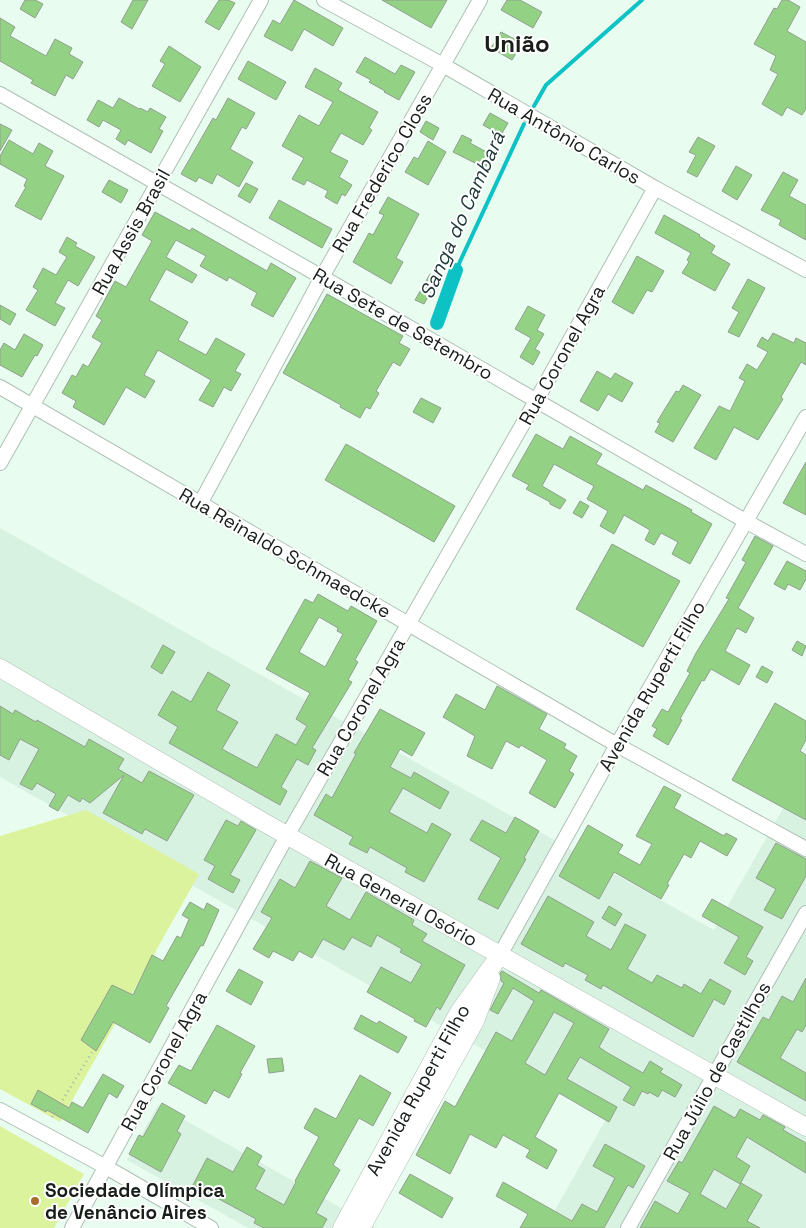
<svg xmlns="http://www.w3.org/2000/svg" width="806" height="1228" font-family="'Space Grotesk',sans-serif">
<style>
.built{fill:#d8f2e2}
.green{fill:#dcf39e}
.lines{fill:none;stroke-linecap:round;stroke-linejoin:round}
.stream{stroke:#0cc2c4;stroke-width:4}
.canal{stroke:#0cc2c4;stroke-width:14}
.building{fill:#93d284;stroke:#929e8f;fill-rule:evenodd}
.minor-casing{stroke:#aec0b5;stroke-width:16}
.major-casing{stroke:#aec0b5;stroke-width:19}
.path{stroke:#a4b3a9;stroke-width:2.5;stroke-dasharray:1 4;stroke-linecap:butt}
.minor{stroke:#fff;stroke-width:14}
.major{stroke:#fff;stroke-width:18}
.poi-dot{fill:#a76c2d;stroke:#fff;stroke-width:2}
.labels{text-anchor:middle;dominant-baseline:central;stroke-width:4;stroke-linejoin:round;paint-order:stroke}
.street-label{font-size:19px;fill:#181e1a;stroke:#fff}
.poi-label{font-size:19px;font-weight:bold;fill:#181e1a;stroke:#fff;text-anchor:start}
.water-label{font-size:20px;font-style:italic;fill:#1e3737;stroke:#fff}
.district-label{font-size:24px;font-weight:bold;fill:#181e1a;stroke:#fff}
</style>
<rect width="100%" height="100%" fill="#e9fcf0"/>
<path class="built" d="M0,528L714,930L806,768V1228H545L606,1119L0,777Z
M158,1105L377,1228H248L127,1160Z"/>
<path class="green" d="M86,810L199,874L60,1122L0,1089V836Z
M0,1126L84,1174L54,1228H0Z"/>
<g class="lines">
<path class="stream" d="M534,106L546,85L642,0
M456,270L524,124"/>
<path class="canal" d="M437,323L456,270"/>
</g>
<path class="building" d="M25,0H35L43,4L35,18L20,9Z
M133,0H148L132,29L121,22Z
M219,0H228L235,3L219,30L205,22Z
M294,0L343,28L333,46L304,29L292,51L264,36L273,20L280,24Z
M382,0H447L431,28Z
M507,0H520L542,12L533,28L501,10Z
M782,0H788L800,7L787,31L806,42V109L802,115L787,107L782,116L762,104L778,74L770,70L776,56L754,44L774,8L777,9Z
M0,18L15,27L10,36L46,56L55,39L72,48L69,54L83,62L73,79L66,75L55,96L31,83L33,80L0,61Z
M501,32L522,43L512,60L491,48Z
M169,46L201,67L180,102L152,86L165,64L160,61Z
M365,57L395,74L401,65L415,72L399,100L384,92L385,91L369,82L371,80L356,72Z
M248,61L286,82L276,100L238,79Z
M315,68L342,83L338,90L378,112L369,128L372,130L363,145L341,133L330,152L348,161L339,177L352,185L345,196L342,194L337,204L325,197L328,191L307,180L304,185L292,179L304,158L282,146L299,115L319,126L333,102L305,87Z
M119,98L139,109L140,108L148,112L150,108L166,117L159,129L163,131L151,153L128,140L125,145L116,139L121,130L103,120L99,127L87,120L98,100L113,108Z
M228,98L255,113L246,129L242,127L230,149L253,162L239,187L217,174L212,184L199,177L196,182L181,174L213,118L216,120Z
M490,113L508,123L501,135L483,125Z
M426,121L439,128L433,140L420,132Z
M0,124L12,130L0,151Z
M462,135L472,140L470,143L492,155L485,168L453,152Z
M698,137L715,146L697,177L687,172L696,155L689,152Z
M9,140L33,154L39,143L53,151L45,166L64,176L41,220L15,206L26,187L24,186L27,179L0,164V156Z
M428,141L446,152L428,185L405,172L414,157L418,159Z
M736,166L752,175L737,200L722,191Z
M783,172L798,180L789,196L806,205V240L779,225L781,220L761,210Z
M109,180L128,190L121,203L102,192Z
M246,183L258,189L250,203L238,196Z
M388,197L419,214L396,258L403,262L391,284L353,262L369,233L373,235L384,215L379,213Z
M279,200L332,229L322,248L269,218Z
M155,212L190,231L192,228L267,271L271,263L296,278L273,317L251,305L257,293L229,277L227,281L200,266L206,256L176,240L166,257L197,275L192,283L166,269L149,300L188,322L178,340L206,355L216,338L245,354L235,371L241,374L231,391L224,387L213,407L199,400L211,380L158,350L144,375L155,381L145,398L126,387L104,425L73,407L76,401L62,393L72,375L76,377L83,364L88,367L102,343L92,337L102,320L96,316L115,281L126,287L152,241L142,235Z
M664,215L700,235L699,236L715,246L711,253L730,264L715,291L682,273L689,262L687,260L691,253L655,233Z
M67,237L77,243L75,246L95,257L78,286L68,280L55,303L65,308L55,326L26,310L38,290L33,287L43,268L56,275L67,257L59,252Z
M637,256L664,271L652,292L647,290L633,314L612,302Z
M430,274L438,278L424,304L415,300Z
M748,279L765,288L739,337L728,332L739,312L732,308Z
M327,294L403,336L399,343L410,349L400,366L393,362L376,391L379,393L370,409L366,407L360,418L340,407L341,405L283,373Z
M0,305L16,314L10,325L0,319Z
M528,306L545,315L537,330L544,334L535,349L540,352L533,365L520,357L531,338L515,329Z
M773,333L794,343L796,338L806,343V365L801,362L781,397L783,399L758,440L734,427L716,460L694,448L719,406L730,411L745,381L739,378L747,364L757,370L768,352L757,346L762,337L768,341Z
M24,334L43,345L37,356L35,355L22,377L0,365V350L4,343L15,350Z
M597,371L611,379L615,373L633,383L622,402L608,394L598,411L580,401Z
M683,385L701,395L673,442L655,432L660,423L657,422L663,412L676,391L679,392Z
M421,398L441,408L433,423L413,412Z
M536,434L563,449L570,436L602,454L596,464L643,490L646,485L692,510L691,512L712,524L690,564L672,554L678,542L661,533L654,545L645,540L650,530L624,515L614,534L600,526L608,511L587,499L594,486L554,464L542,486L566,500L560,509L550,504V502L526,489L529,485L512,476Z
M346,444L455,506L434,542L325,480Z
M806,462V515L783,503Z
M580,501L589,506L582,518L573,513Z
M755,536L773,546L738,608L754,618L746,633L737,628L725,651L750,665L739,685L711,669L704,681L702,680L680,719L682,720L668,745L653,736L657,729L652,726L662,709L668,712L690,673L687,671L696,653L729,599L726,598L746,562L742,560Z
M612,544L680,581L643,647L576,609Z
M787,561L806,571V579L800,590L788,584L785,590L774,584Z
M318,594L348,611L351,606L377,621L355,660L358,662L348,680L352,682L312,748L316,750L308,765L297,759L281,787L287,791L280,805L169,743L178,727L158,715L172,691L191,702L208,672L230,685L216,710L238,722L222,749L257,768L276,734L296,745L307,726L296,719L310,693L266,669L305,599L313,603ZM319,617L338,628L337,631L343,634L325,667L299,652Z
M797,641L806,646L802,656L792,650Z
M163,645L175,652L162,674L151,667Z
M762,666L773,672L767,683L756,677Z
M497,686L547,714L539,729L566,744L564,748L577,756L569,771L574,774L555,808L529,793L547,760L521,745L519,748L506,741L492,769L467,756L475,736L443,717L456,694L485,710Z
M775,703L806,721V740L800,751L806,755V820L732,780Z
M0,706L13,714L15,710L36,722L37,720L85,747L89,739L124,759L118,769L142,783L149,771L194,795L167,841L145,829L142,834L103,813L124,775L90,803L82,798L80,802L68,795L58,811L49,806L56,794L37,783L32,790L20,784L39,749L20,739L9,760L0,755Z
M380,709L425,733L412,756L400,749L390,767L411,778L414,772L449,792L440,809L403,788L389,812L427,833L432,823L451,834L424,882L405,872L407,868L370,847L367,853L349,844L353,837L314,815L326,794L332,798L356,754L354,753Z
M664,786L681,795L674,808L724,836L726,833L737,839L727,856L700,841L691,858L684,854L667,884L669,885L661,899L614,872L599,899L559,876L588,825L623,845L618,853L640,865L652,844L636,836Z
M515,817L539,831L524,858L526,859L498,909L478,899L501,858L470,840L482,820L506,833Z
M226,820L238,826L241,821L256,830L230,875L240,880L233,893L208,879L215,866L204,860Z
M776,843L806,859V876L782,919L764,910L776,889L756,878Z
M310,861L342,878L326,906L350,920L366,892L414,920L412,925L427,934L422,941L465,965L440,1010L437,1007L426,1027L414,1021L415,1019L367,992L381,967L411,983L422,964L400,952L402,949L377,935L371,947L352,937L344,950L323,939L312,958L299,951L293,961L273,951L269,958L253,949L272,918L261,912L280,879L295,888Z
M548,896L594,922L586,936L611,950L625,924L646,935L627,969L652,983L657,975L682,988L684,984L701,994L710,979L731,991L724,1005L714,999L693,1037L603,985L601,989L585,980L588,975L565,963L563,967L521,944Z
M712,899L763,927L746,957L753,961L745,975L724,963L739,937L702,916Z
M190,902L204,910L207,903L219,910L203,946L201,945L166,1006L169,1008L150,1043L113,1022L96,1051L81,1040L112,985L133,995L152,955L163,961L177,936L181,938L189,919L182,915Z
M609,906L622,914L615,926L602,918Z
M239,969L263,982L251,1005L226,991Z
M502,971L539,993L541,990L609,1029L599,1047L606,1052L643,1073L650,1061L663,1069L660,1072L682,1085L675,1097L662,1090L658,1097L649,1092L648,1094L642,1091L634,1106L623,1100L631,1087L580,1057L567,1079L617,1107L609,1122L559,1093L535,1137L557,1150L547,1169L526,1157L530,1150L503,1135L496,1148L470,1134L450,1174L416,1155L445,1101L455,1107L496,1032L512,1041L534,1001L513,988L498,1014L490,1010L504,983L501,981L500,973ZM554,1012L574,1023L545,1075L525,1063Z
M806,978V1025L802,1032L797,1029L780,1058L806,1073V1101L737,1062L763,1017L769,1020L782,996L793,1002Z
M361,1015L377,1024L379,1021L407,1037L398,1053L354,1029Z
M217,1025L255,1046L240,1073L242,1074L229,1098L214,1090L206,1104L168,1083L179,1065L191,1071Z
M282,1058L284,1071L269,1073L267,1059Z
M103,1074L124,1086L117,1098L109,1093L88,1133L47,1110L46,1112L31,1104L38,1090L69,1108L72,1102L83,1108Z
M360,1075L391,1093L373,1126L359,1118L333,1165L340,1170L316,1213L327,1219L322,1228H264L254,1223L256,1219L193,1185L207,1158L233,1172L247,1147L262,1156L257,1165L265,1170L255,1189L284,1205L296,1182L295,1181L319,1137L304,1128L315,1108L336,1119Z
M162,1103L185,1116L177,1131L181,1134L161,1172L129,1154L139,1135L143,1137Z
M714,1106L735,1118L740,1109L760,1120L763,1115L785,1127L783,1130L806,1143V1173L747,1137L736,1157L750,1166L740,1184L714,1169L700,1194L726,1209L741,1183L762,1195L747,1221L760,1228H640L655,1201L678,1214L690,1193L667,1181L679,1161L682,1163Z
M605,1144L645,1166L633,1188L628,1185L604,1228H520L528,1214L496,1196L503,1182L572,1221L582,1204L597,1212L615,1178L593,1166Z
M410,1174L453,1198L442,1218L399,1193Z"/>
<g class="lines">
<g class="minor-casing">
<path id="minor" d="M324,0L443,65L655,188L806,270
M0,94L322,277L747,522L806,554
M0,387L617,745L806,849
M0,463L261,0
M200,504L322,277L480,0
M500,955L617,745L806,417
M0,1110L106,1167L211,1228
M72,1228L287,836L536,401L655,188
M628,1228L806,913"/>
</g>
<g class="major-casing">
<path id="major" d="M0,668L265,823L806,1127
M342,1228L459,1012L500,955
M361,1228L475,1021L491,978"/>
</g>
<path class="path" d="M52,1117L94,1049"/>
<use href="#minor" class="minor"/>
<use href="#major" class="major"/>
</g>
<circle class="poi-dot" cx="35" cy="1201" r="5"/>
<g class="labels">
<g class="street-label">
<text transform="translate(564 136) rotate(30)">Rua Antônio Carlos</text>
<text transform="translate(382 173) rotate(-60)">Rua Frederico Closs</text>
<text transform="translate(131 232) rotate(-61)">Rua Assis Brasil</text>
<text transform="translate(403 324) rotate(30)">Rua Sete de Setembro</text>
<text transform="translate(562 355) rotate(-61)">Rua Coronel Agra</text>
<text transform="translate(285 553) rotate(30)">Rua Reinaldo Schmaedcke</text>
<text transform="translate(652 686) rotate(-60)">Avenida Ruperti Filho</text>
<text transform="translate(361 707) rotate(-60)">Rua Coronel Agra</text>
<text transform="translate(401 900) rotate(29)">Rua General Osório</text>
<text transform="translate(164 1061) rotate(-61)">Rua Coronel Agra</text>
<text transform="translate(717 1071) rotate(-61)">Rua Júlio de Castilhos</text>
<text transform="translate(418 1090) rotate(-61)">Avenida Ruperti Filho</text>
</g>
<g class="poi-label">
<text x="45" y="1190">Sociedade Olímpica<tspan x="45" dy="22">de Venâncio Aires</tspan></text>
</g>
<g class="water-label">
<text transform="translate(462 215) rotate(-66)">Sanga do Cambará</text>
</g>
<g class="district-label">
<text x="517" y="43">União</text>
</g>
</g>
</svg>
